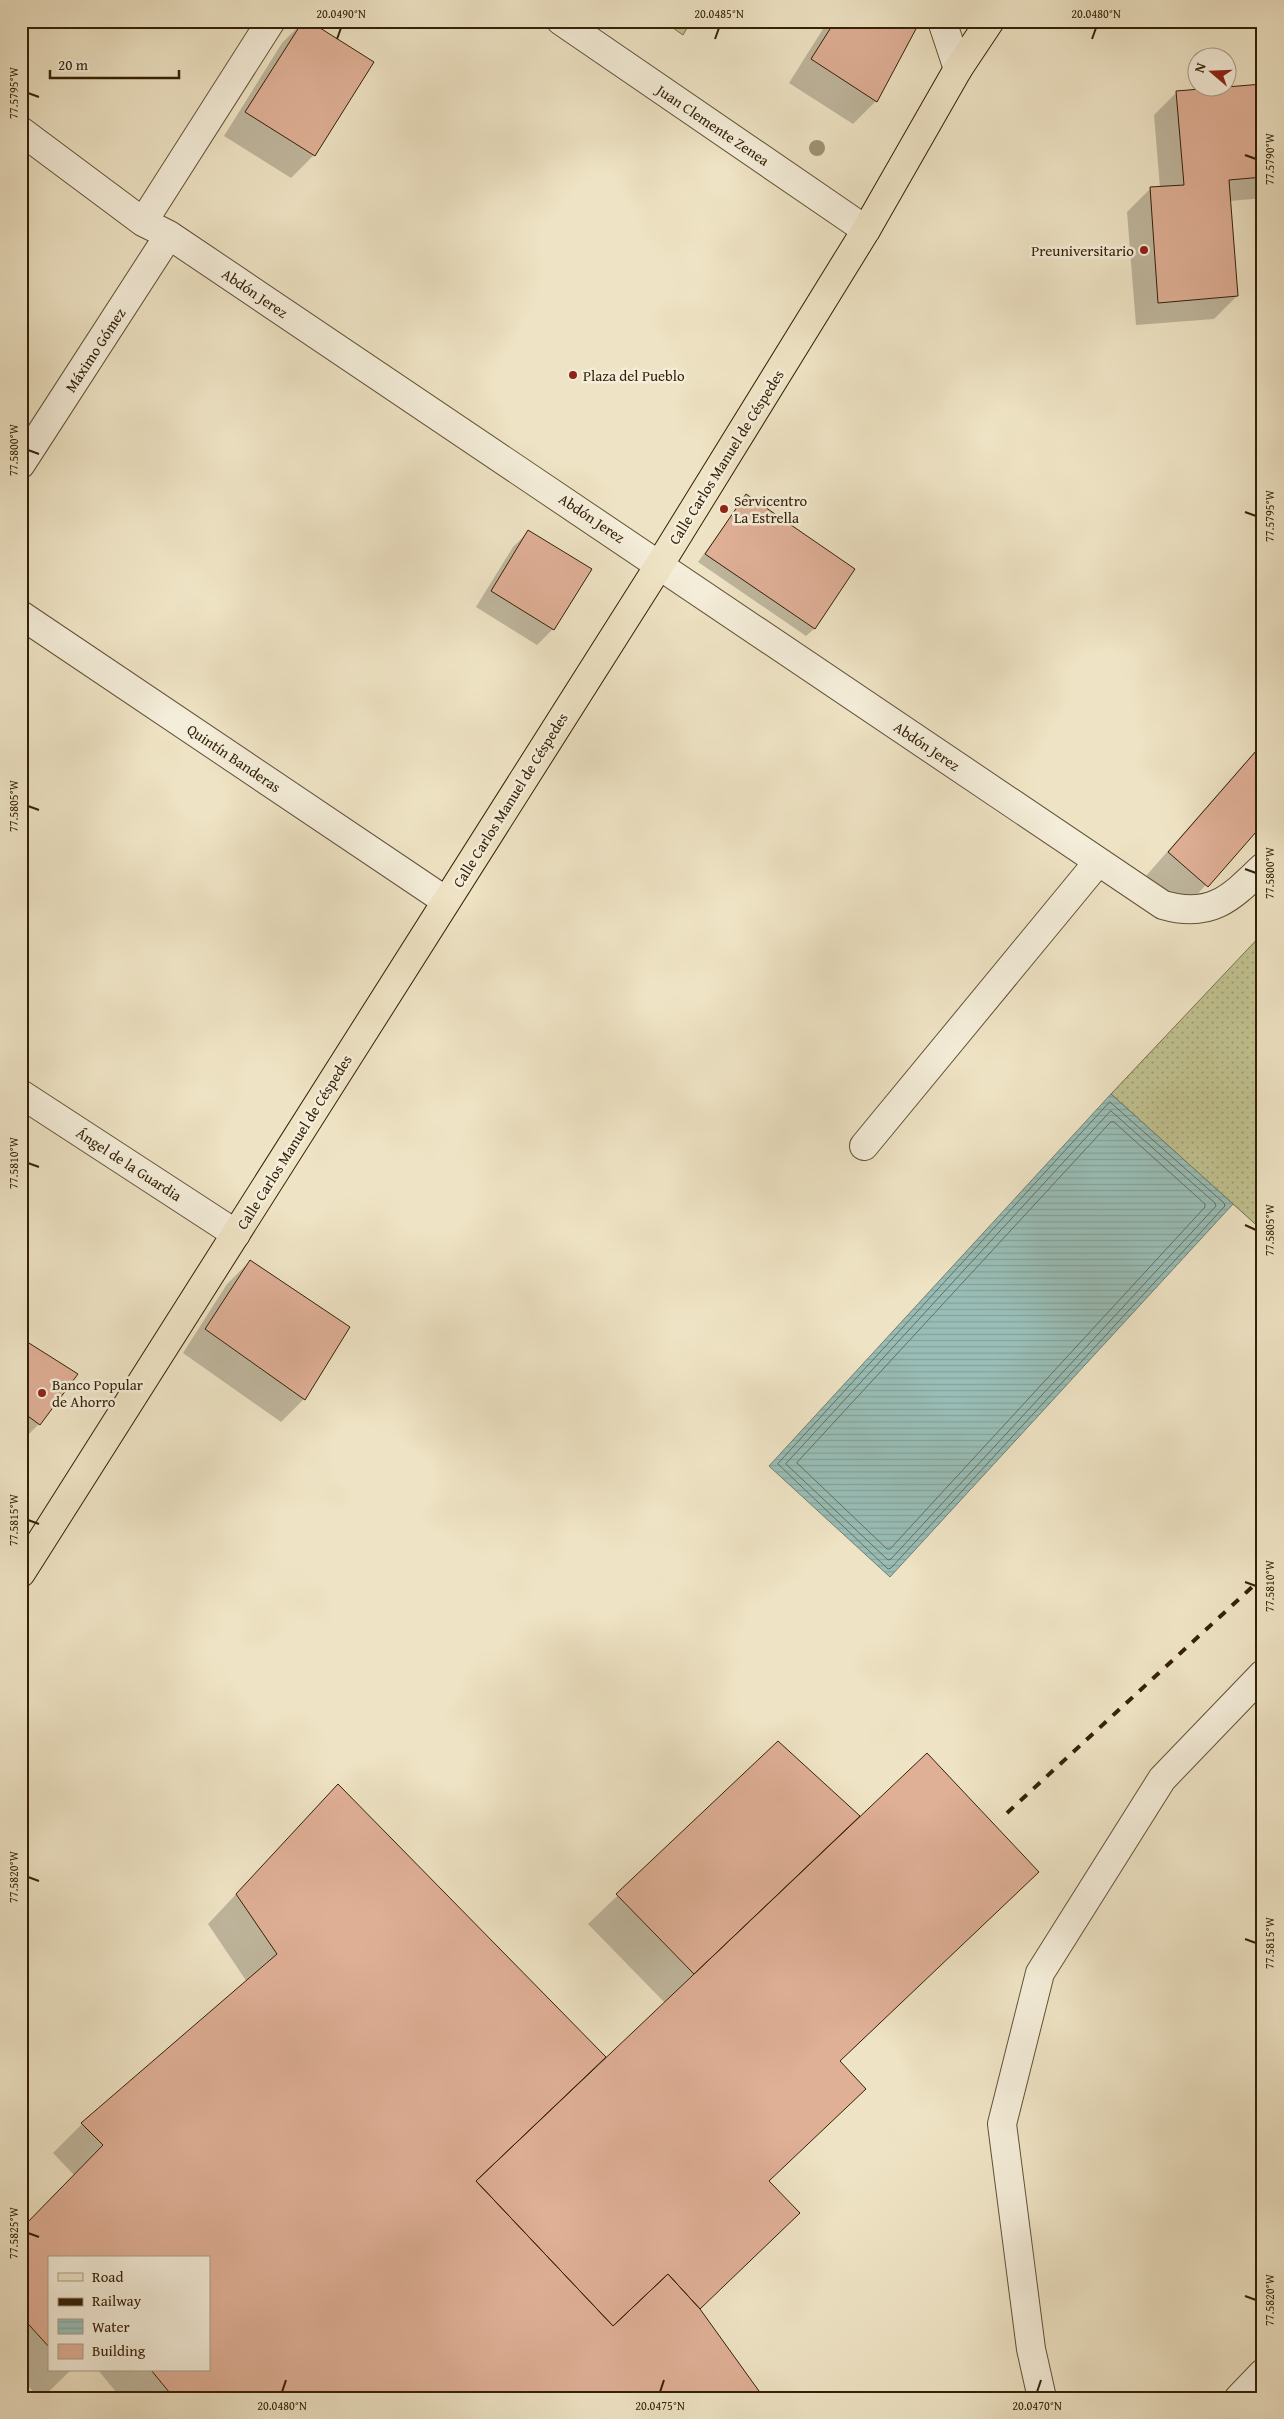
<svg xmlns="http://www.w3.org/2000/svg" width="1284" height="2419" font-family="'Gentium Book Plus',serif">
<style>
.green{fill:#c0c18f;stroke:#7a714b}
.garden{fill:url(#garden-dots);stroke:#7a714b}
.water{fill:url(#water-rules);stroke:#717f71}
.shadow{fill:#0003}
.lines{fill:none;stroke-linecap:round;stroke-linejoin:round}
.shore{stroke:#66705f;stroke-width:1}
.building{fill:#dfaf96;stroke:#342107}
.minor-casing{stroke:#625236;stroke-width:30}
.major-casing{stroke:#342107;stroke-width:30}
.minor{stroke:#f4edd9;stroke-width:28}
.major{stroke:#eee3c4;stroke-width:28}
.rail{stroke:#342107;stroke-width:4;stroke-dasharray:9 9;stroke-linecap:butt}
.tree{fill:#9f9373}
.ticks{fill:none;stroke:#342107;stroke-width:2}
.poi-dot{fill:#8f2418;stroke:#f4edd9;stroke-width:2}
.labels{text-anchor:middle;dominant-baseline:central;stroke-width:5;stroke-linejoin:round;paint-order:stroke}
.street-label{font-size:15px;fill:#342107;stroke:#f4edd9}
.poi-label{font-size:15px;fill:#342107;stroke:#f4edd9;text-anchor:start}
.neatline{fill:none;stroke:#342107;stroke-width:2}
.ticks-label{font-size:12px;text-anchor:middle;fill:#342107}
</style>
<defs>
<pattern id="garden-dots" width="8" height="8" patternUnits="userSpaceOnUse" patternTransform="scale(1.25)"><rect width="8" height="8" fill="#c0c18f"/><path d="M2 2h.1M6 6h.1" fill="none" stroke="#9d9c73" stroke-width="1.8" stroke-linecap="round"/></pattern>
<pattern id="water-rules" width="6" height="5" patternUnits="userSpaceOnUse" patternTransform="scale(1.25)"><rect width="6" height="5" fill="#99beb7"/><path d="M0 2.5h6" fill="none" stroke="#84a39c"/></pattern>
</defs>
<rect width="100%" height="100%" fill="#eee3c4"/>
<filter id="stains"><feTurbulence type="fractalNoise" baseFrequency=".004" numOctaves="4"/><feColorMatrix values="0 0 0 0 .2 0 0 0 0 .09 0 0 0 0 .02 0 0 0 .5 -.17"/></filter>
<radialGradient id="worn" r=".72"><stop offset=".6" stop-color="#630" stop-opacity="0"/><stop offset="1" stop-color="#630" stop-opacity=".3"/></radialGradient>
<path class="green" d="M663,21H691L683,35Z"/>
<path class="garden" d="M1263,933V1231L1111,1094Z"/>
<path class="water" d="M1111,1094L1233,1204L890,1577L769,1466Z"/>
<path class="shadow" d="M304,21L373,63L314,155L291,178L224,136L282,43Z
M828,21H914L916,27L876,101L853,124L789,83Z
M1263,85V198L1230,201L1237,296L1214,319L1136,325L1127,212L1150,189L1160,188L1154,115L1177,92Z
M746,496L854,569L814,629L806,636L698,562Z
M528,532L590,569L553,629L537,645L476,607L513,547Z
M1263,742V822L1184,909L1146,876Z
M250,1261L304,1399L281,1422L183,1353L227,1284Z
M21,1339L76,1374L39,1424L23,1440L21,1438Z
M778,1742L860,1818L1038,1872L839,2062L865,2089L768,2181L799,2213L699,2309L762,2398H121L98,2370H209V2258H49V2370H71L42,2398H39L21,2378V2230L74,2175L53,2153L82,2124L247,1982L208,1924L338,1786L606,2059L665,2003L588,1924Z"/>
<g class="lines">
<path class="shore" d="M1110,1102L1224,1203L1225,1206L891,1568L888,1569L778,1464Z
M1111,1111L1215,1203L1216,1206L891,1559L888,1560L786,1464Z
M1111,1122H1114L1205,1204V1207L890,1549H887L797,1463Z"/>
</g>
<path class="building" d="M303,21H309L374,62L315,156L245,112Z
M835,21H915L917,27L877,102L811,59Z
M1263,84V177L1229,180L1238,296L1158,303L1150,187L1184,185L1176,91Z
M746,494L855,569L815,629L705,554Z
M528,530L592,569L554,630L491,591Z
M1263,743V824L1208,887L1168,852Z
M250,1260L350,1327L305,1400L205,1329Z
M21,1338L78,1374L40,1425L21,1411Z
M778,1741L860,1816L694,1974L616,1894Z
M927,1753L1039,1872L840,2061L866,2089L769,2181L800,2213L700,2309L668,2274L613,2326L476,2181Z
M338,1784L606,2057L476,2181L613,2326L668,2274L700,2309L764,2398H174L151,2370H209V2258H49V2347L21,2316V2229L103,2145L81,2123L277,1954L236,1894Z"/>
<g class="lines">
<g class="minor-casing">
<path id="minor" d="M561,21L866,230
M942,21L958,69
M21,131L143,222L169,235L1163,905C1211,919 1231,898 1263,867
M143,222L271,21
M21,464L169,235
M21,615L446,901
M21,1094L236,1234
M864,1146L1098,862
M1042,2398L1031,2349L1002,2124L1040,1973L1162,1779L1263,1674
M1239,2398L1263,2373"/>
</g>
<g class="major-casing">
<path id="major" d="M21,1573L660,564L866,230L958,69L990,21"/>
</g>
<use href="#minor" class="minor"/>
<use href="#major" class="major"/>
<path class="rail" d="M1007,1813L1263,1577"/>
</g>
<circle class="tree" cx="817" cy="148" r="8"/>
<path class="ticks" d="M337,39L341,28M715,39L719,28M1092,39L1096,28M28,93L39,97M1245,155L1256,159M28,450L39,454M1245,512L1256,516M28,806L39,810M1245,869L1256,873M28,1163L39,1167M1245,1225L1256,1230M28,1520L39,1524M1245,1582L1256,1586M28,1877L39,1881M1245,1939L1256,1943M28,2233L39,2237M1245,2296L1256,2300M282,2392L286,2380M660,2392L664,2380M1037,2392L1041,2380"/>
<g class="poi-dot">
<circle cx="1144" cy="250" r="5"/>
<circle cx="573" cy="375" r="5"/>
<circle cx="724" cy="509" r="5"/>
<circle cx="42" cy="1393" r="5"/>
</g>
<g class="labels">
<g class="street-label">
<text transform="translate(713 125) rotate(34)">Juan Clemente Zenea</text>
<text transform="translate(255 293) rotate(34)">Abdón Jerez</text>
<text transform="translate(95 350) rotate(-57)">Máximo Gómez</text>
<text transform="translate(726 457) rotate(-58)">Calle Carlos Manuel de Céspedes</text>
<text transform="translate(592 518) rotate(34)">Abdón Jerez</text>
<text transform="translate(927 746) rotate(34)">Abdón Jerez</text>
<text transform="translate(234 758) rotate(34)">Quintín Banderas</text>
<text transform="translate(510 800) rotate(-58)">Calle Carlos Manuel de Céspedes</text>
<text transform="translate(294 1142) rotate(-58)">Calle Carlos Manuel de Céspedes</text>
<text transform="translate(129 1164) rotate(33)">Ángel de la Guardia</text>
</g>
<g class="poi-label">
<text x="1134" y="250" text-anchor="end">Preuniversitario</text>
<text x="583" y="375">Plaza del Pueblo</text>
<text x="734" y="500">Servicentro<tspan x="734" dy="17">La Estrella</tspan></text>
<text x="52" y="1384">Banco Popular<tspan x="52" dy="17">de Ahorro</tspan></text>
</g>
</g>
<rect width="1284" height="2419" fill="none" stroke="#eee3c4" stroke-width="55"/>
<rect x="48" y="2256" width="162" height="115" fill="#f4edd9" stroke="#a79b85"/>
<rect x="58" y="2273" width="25" height="8" fill="#eee3c4" stroke="#a79b85"/>
<text x="92" y="2282" font-size="15" fill="#342107">Road</text>
<rect x="58" y="2298" width="25" height="8" fill="#342107" stroke="#a79b85"/>
<text x="92" y="2306" font-size="15" fill="#342107">Railway</text>
<rect x="58" y="2319" width="25" height="15" fill="url(#water-rules)" stroke="#a79b85"/>
<text x="92" y="2332" font-size="15" fill="#342107">Water</text>
<rect x="58" y="2344" width="25" height="15" fill="#dfaf96" stroke="#a79b85"/>
<text x="92" y="2356" font-size="15" fill="#342107">Building</text>
<g transform="translate(1212 72) rotate(289)"><circle r="24" fill="#f4edd9" stroke="#a79b85"/>
<path d="M0-4L9 19L0 12L-9 19Z" fill="#8f2418"/>
<text y="-8" font-size="14" font-weight="bold" text-anchor="middle" fill="#342107">N</text>
</g>
<path d="M50 70v8h129v-8" fill="none" stroke="#342107" stroke-width="2.5"/>
<text x="58" y="70" font-size="15" fill="#342107" stroke="#f4edd9" stroke-width="4" paint-order="stroke">20 m</text>
<rect x="28" y="28" width="1228" height="2364" class="neatline"/>
<g class="ticks-label">
<text x="341" y="18">20.0490°N</text>
<text x="719" y="18">20.0485°N</text>
<text x="1096" y="18">20.0480°N</text>
<text transform="translate(14 93) rotate(-90)" y="4">77.5795°W</text>
<text transform="translate(1270 159) rotate(-90)" y="4">77.5790°W</text>
<text transform="translate(14 450) rotate(-90)" y="4">77.5800°W</text>
<text transform="translate(1270 516) rotate(-90)" y="4">77.5795°W</text>
<text transform="translate(14 806) rotate(-90)" y="4">77.5805°W</text>
<text transform="translate(1270 873) rotate(-90)" y="4">77.5800°W</text>
<text transform="translate(14 1163) rotate(-90)" y="4">77.5810°W</text>
<text transform="translate(1270 1230) rotate(-90)" y="4">77.5805°W</text>
<text transform="translate(14 1520) rotate(-90)" y="4">77.5815°W</text>
<text transform="translate(1270 1586) rotate(-90)" y="4">77.5810°W</text>
<text transform="translate(14 1877) rotate(-90)" y="4">77.5820°W</text>
<text transform="translate(1270 1943) rotate(-90)" y="4">77.5815°W</text>
<text transform="translate(14 2233) rotate(-90)" y="4">77.5825°W</text>
<text transform="translate(1270 2300) rotate(-90)" y="4">77.5820°W</text>
<text x="282" y="2410">20.0480°N</text>
<text x="660" y="2410">20.0475°N</text>
<text x="1037" y="2410">20.0470°N</text>
</g>
<rect width="100%" height="100%" filter="url(#stains)"/>
<rect width="100%" height="100%" fill="url(#worn)"/>
</svg>
